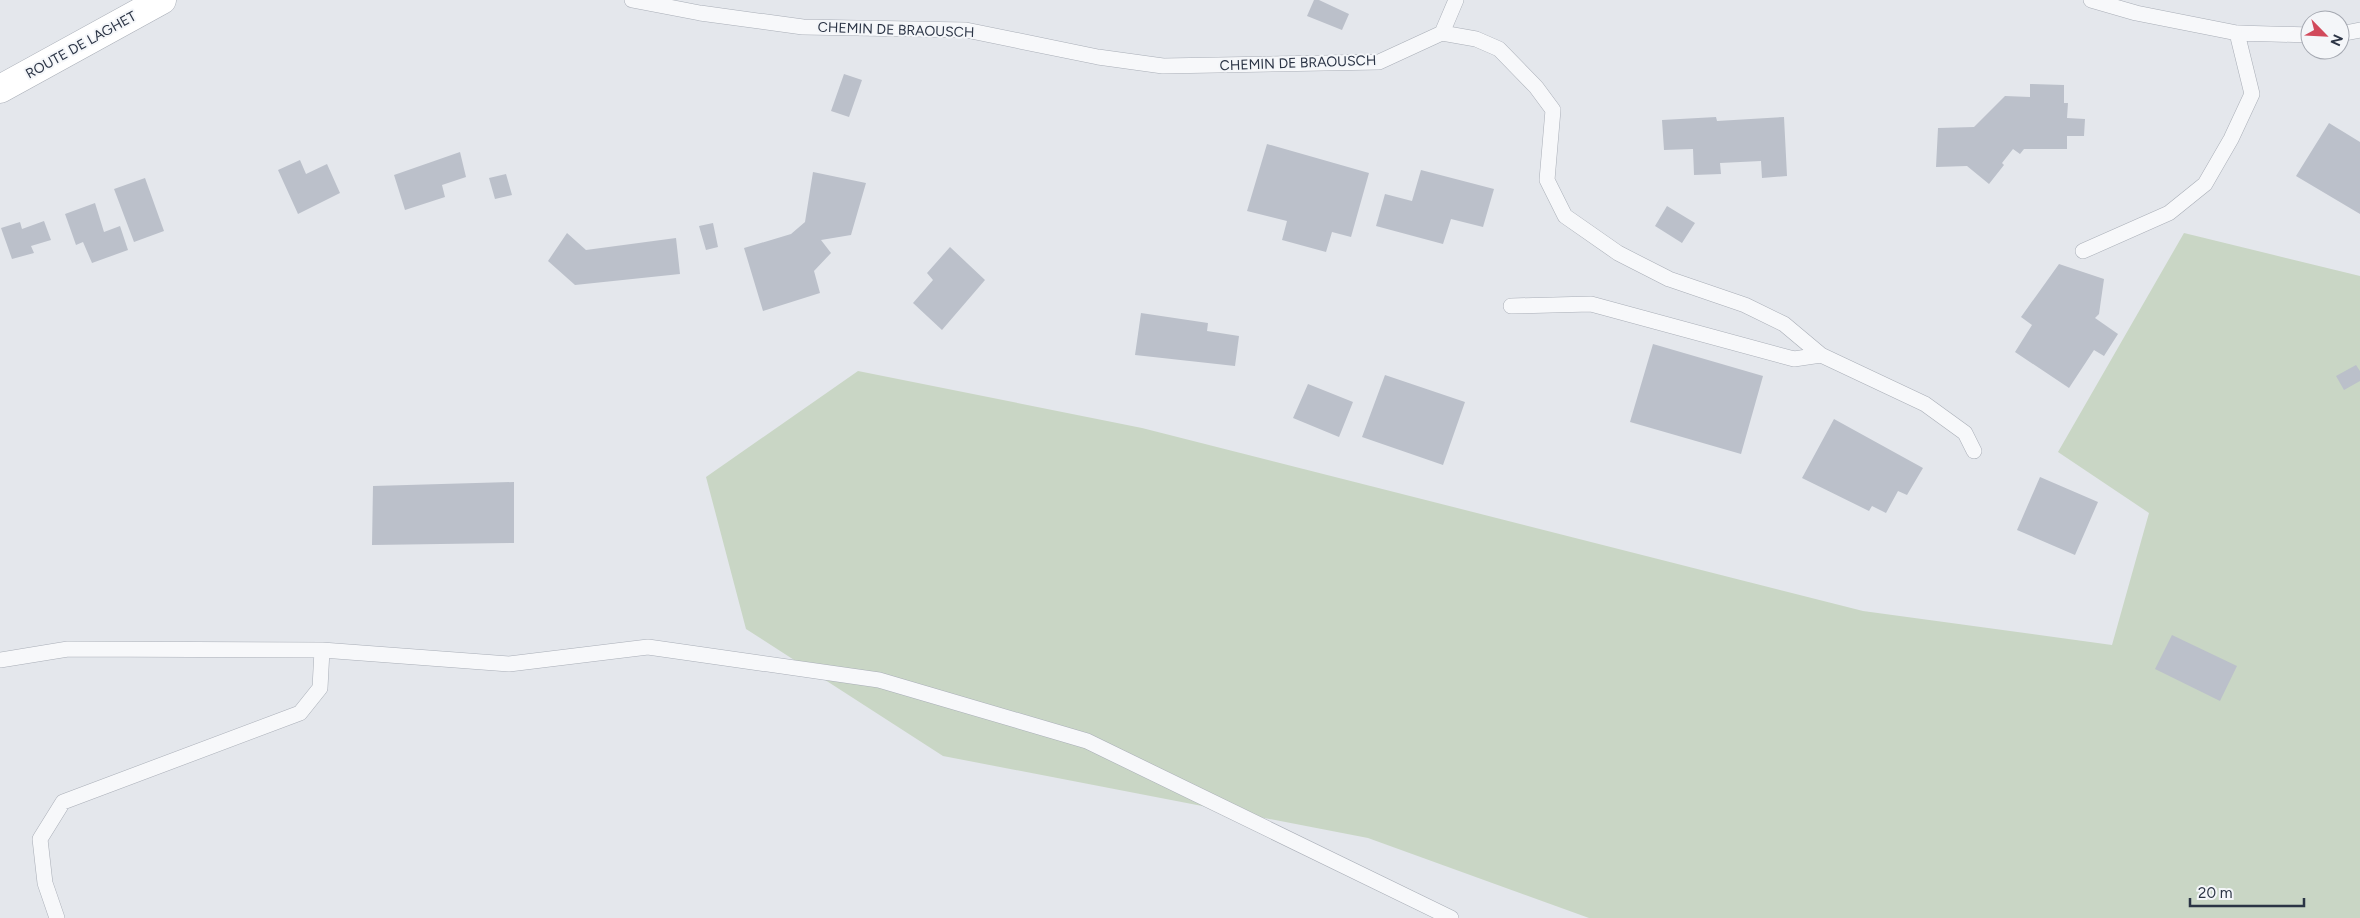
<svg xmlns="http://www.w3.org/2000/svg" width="2360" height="918" font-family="Figtree,sans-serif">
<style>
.green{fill:#c9d6c5}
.building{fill:#bbc0ca}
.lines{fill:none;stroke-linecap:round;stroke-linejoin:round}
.service-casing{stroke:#a9aeb7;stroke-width:16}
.secondary-casing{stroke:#a9aeb7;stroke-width:29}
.service{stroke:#f7f8fa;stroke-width:15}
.secondary{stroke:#fff;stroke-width:28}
.labels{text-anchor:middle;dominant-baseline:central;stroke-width:4;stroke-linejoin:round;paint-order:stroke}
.street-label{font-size:14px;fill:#2b3445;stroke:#f4f6f9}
</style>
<rect width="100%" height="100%" fill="#e4e7ec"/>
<path class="green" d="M2184,233L2360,276V918H1589L1368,838L943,756L746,629L706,477L858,371L1142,428L1863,611L2112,645L2149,513L2058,452Z"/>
<path class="building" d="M1314,0H1319L1349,14L1342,30L1307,16Z
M844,74L862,80L849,117L831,111Z
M2030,84L2064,85V103H2068L2067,118L2085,119L2084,136H2067V149H2024L2020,154L2013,149L2002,163L2004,165L1989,184L1967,166L1936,167L1938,128L1974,127L2005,96L2030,97Z
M1716,117L1717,121L1784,117L1787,176L1762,178L1761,161L1720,163L1721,174L1694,175L1693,149L1664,150L1662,120Z
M2329,123L2360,142V214L2296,176Z
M1267,144L1369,173L1351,237L1332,232L1326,252L1282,240L1287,221L1247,211Z
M460,152L466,177L442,185L445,197L405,210L394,175Z
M300,160L306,174L327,164L340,193L298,214L278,170Z
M1421,170L1494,189L1483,227L1451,219L1443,244L1376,226L1385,194L1412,201Z
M813,172L866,183L851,235L821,240L831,253L814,271L820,293L763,311L744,248L791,234L805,222Z
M506,174L512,195L495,199L489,178Z
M145,178L164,231L134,242L114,189Z
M95,203L104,232L120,226L128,250L92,263L83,242L76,245L65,214Z
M1667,206L1695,223L1682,243L1655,226Z
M44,221L51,240L31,246L34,253L12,259L1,228L20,222L22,229Z
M713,223L718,247L706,250L699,226Z
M567,233L586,250L676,238L680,274L575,285L548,261Z
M950,247L985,280L942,330L913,303L933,280L927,273Z
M2059,264L2104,279L2099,314L2095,318L2118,334L2104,356L2094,350L2069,388L2015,352L2032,325L2021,317Z
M1141,313L1208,323L1207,331L1239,336L1235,366L1135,355Z
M1653,344L1763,376L1741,454L1630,422Z
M2356,365L2360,371V381L2344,390L2336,376Z
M1385,375L1465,402L1443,465L1362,437Z
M1308,384L1353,402L1339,437L1293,418Z
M1834,419L1923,468L1907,495L1898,491L1886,513L1872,506L1869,511L1802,478Z
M2040,477L2098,502L2075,555L2017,530Z
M514,482V543L372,545L373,486Z
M2172,635L2237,666L2220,701L2155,669Z"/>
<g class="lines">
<g class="service-casing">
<path id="service" d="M632,0L700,13L803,27L966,30L1098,57L1163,66L1379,62L1442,33L1476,39L1499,49L1536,87L1553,110L1547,180L1565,216L1618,253L1669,279L1745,305L1784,324L1821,355L1925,404L1965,433L1974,451
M2091,0L2136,13L2237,33L2310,35
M1442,33L1456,0
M2340,34L2360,30
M2083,251L2169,213L2205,184L2231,139L2252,94L2237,33
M1511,306L1591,304L1794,359L1821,355
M0,660L68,649L322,650L509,664L648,647L879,680L1087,741L1451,918
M57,918L45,883L40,839L63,802L300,713L320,688L322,650"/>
</g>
<g class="secondary-casing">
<path id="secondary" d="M0,89L162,0"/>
</g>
<use href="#service" class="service"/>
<use href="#secondary" class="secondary"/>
</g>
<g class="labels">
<g class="street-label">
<text transform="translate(896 30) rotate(2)">CHEMIN DE BRAOUSCH</text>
<text transform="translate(81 45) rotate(-29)">ROUTE DE LAGHET</text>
<text transform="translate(1298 63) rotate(-2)">CHEMIN DE BRAOUSCH</text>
</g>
</g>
<g transform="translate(2325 35) rotate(114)"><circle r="24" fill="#f4f6f9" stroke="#a4a8b1"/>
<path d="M0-4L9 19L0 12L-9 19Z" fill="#d1495b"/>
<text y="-8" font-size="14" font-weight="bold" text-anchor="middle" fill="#2b3445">N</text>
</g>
<path d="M2190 898v8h114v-8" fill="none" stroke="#2b3445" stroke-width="2.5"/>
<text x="2198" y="898" font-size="15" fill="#2b3445" stroke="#f4f6f9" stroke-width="4" paint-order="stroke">20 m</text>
</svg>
